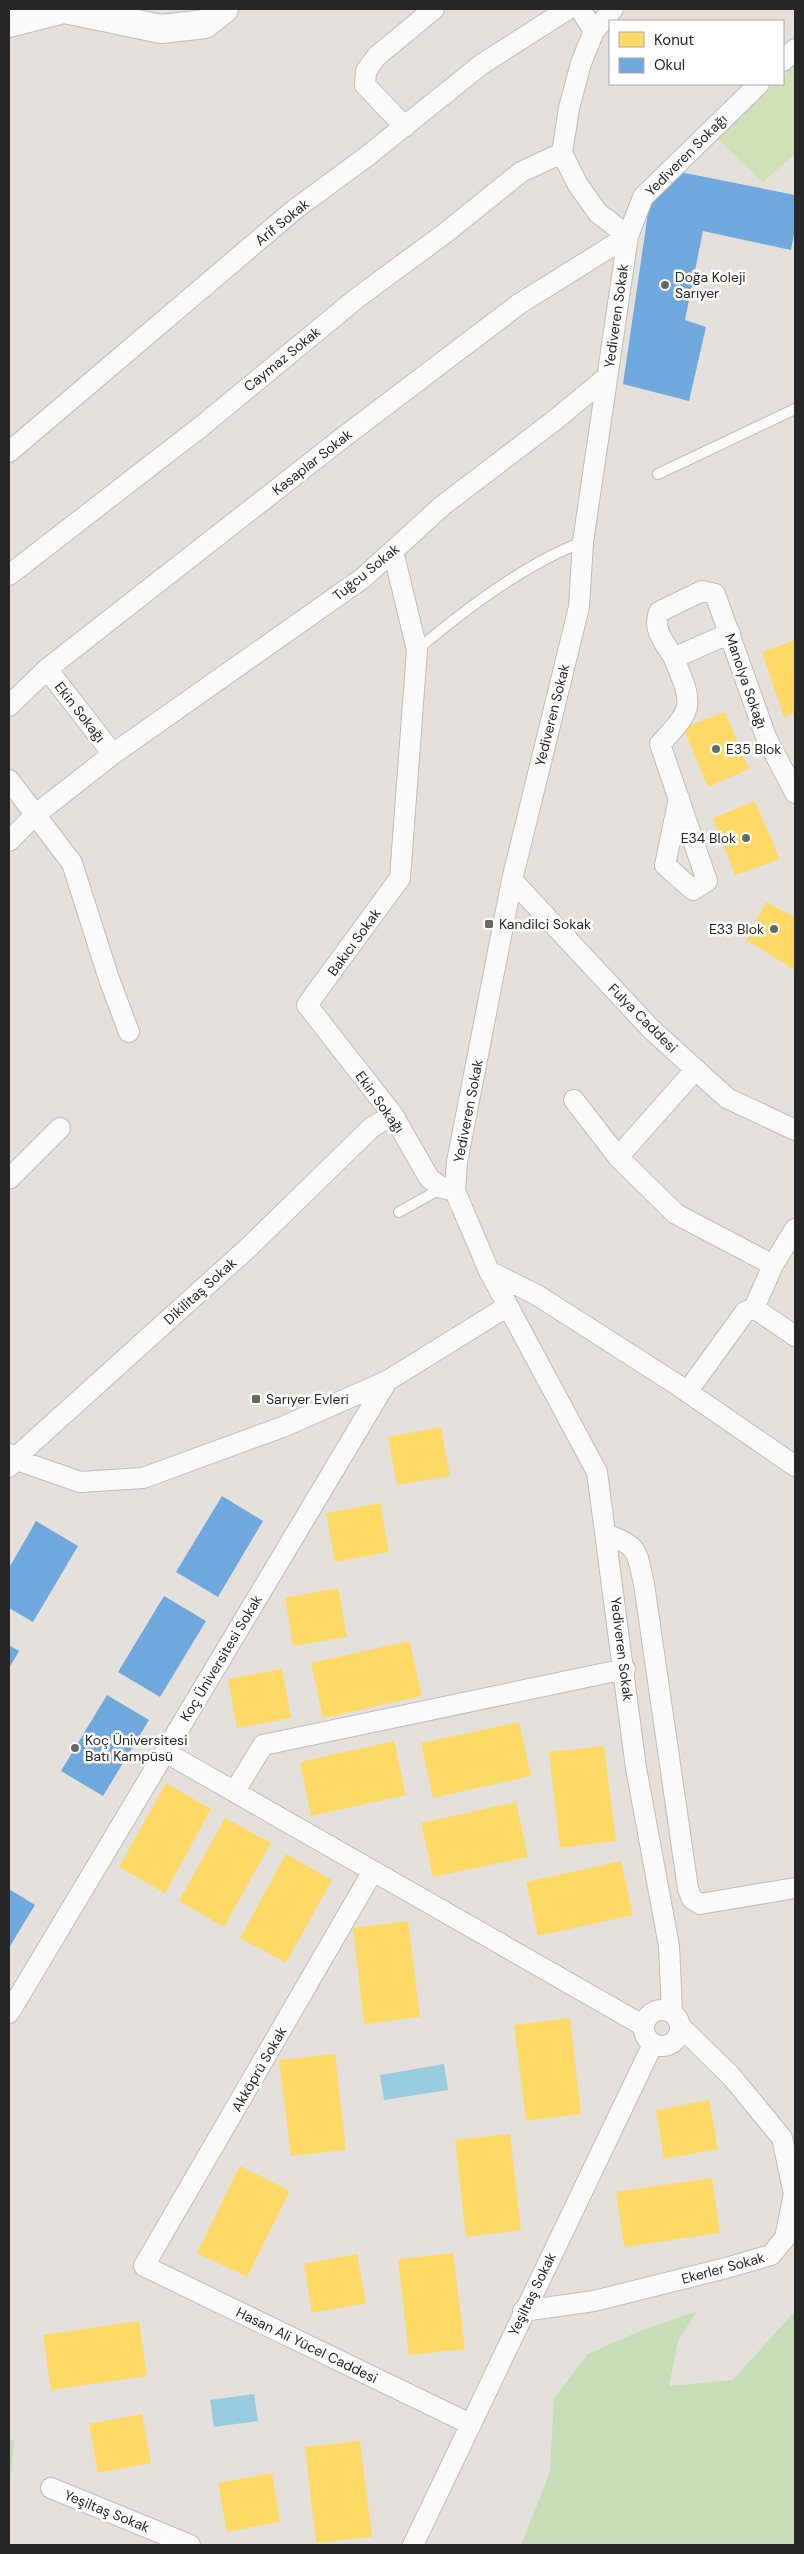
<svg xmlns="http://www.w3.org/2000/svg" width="804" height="2554" font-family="'DM Sans',sans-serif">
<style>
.green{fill:#c6ddb8}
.pitch{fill:#d0e0b7}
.water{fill:#97cbdf}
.homes{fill:#ffd966}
.schools{fill:#6fa8dc}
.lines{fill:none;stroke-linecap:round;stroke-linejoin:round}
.lane-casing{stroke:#bebdbd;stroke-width:12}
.street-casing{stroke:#bebdbd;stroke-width:22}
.secondary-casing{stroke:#bebdbd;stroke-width:30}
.lane{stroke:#fbfafa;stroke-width:10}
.street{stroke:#fbfafa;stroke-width:20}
.secondary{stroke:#fbfafa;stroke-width:28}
.poi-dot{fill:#686766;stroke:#fff;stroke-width:2}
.labels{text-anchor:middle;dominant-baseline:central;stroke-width:5;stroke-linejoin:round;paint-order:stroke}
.street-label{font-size:14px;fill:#262626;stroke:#fff}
.poi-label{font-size:14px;fill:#262626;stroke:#fff;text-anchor:start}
</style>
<rect width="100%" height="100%" fill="#e4e1dc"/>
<path class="green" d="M697,2311L678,2341L669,2386L733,2380L795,2311V2545H521L550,2472L554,2398L588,2354L640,2331Z
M9,2438L14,2442L9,2492Z"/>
<path class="pitch" d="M795,64V154L763,182L718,139L775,84H783V76Z"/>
<path class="water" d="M444,2064L448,2090L384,2100L380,2075Z
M254,2394L258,2421L214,2427L210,2400Z"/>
<path class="homes" d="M795,640V713L784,717L762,652Z
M725,712L749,769L708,787L683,728Z
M755,801L780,859L735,875L713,818Z
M766,902L795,917V970L746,940Z
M441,1427L450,1476L397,1485L388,1437Z
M380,1503L389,1552L335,1562L326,1513Z
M338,1588L347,1637L293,1646L285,1598Z
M409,1641L422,1696L323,1718L311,1663Z
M282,1669L291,1718L237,1728L228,1679Z
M519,1722L531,1776L433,1798L421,1743Z
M394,1741L406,1795L311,1816L300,1762Z
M604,1746L616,1841L560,1848L549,1752Z
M166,1783L211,1809L165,1893L119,1867Z
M516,1802L528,1857L433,1877L421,1823Z
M225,1818L271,1843L224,1927L179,1901Z
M286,1854L332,1880L286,1963L240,1938Z
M621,1861L633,1915L538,1936L526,1882Z
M408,1921L420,2017L364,2024L353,1928Z
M570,2018L581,2114L526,2121L514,2025Z
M335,2054L346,2150L291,2156L279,2060Z
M709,2100L718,2149L664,2159L656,2110Z
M510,2134L521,2230L466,2237L455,2140Z
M240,2166L290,2191L247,2277L197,2253Z
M712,2178L720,2233L624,2247L616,2192Z
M453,2253L465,2349L409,2355L398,2259Z
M357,2254L366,2303L312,2313L304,2264Z
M139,2321L147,2376L51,2390L43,2335Z
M142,2414L151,2463L98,2473L89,2424Z
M360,2441L372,2537L316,2543L305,2447Z
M272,2473L280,2522L227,2532L218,2483Z"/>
<path class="schools" d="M680,172L795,195V229L791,250L703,231L685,320L706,327L689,401L623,384L650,199Z
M222,1496L263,1521L218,1597L176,1572Z
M36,1521L78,1546L33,1622L9,1608V1568Z
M164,1596L206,1621L160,1697L118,1672Z
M9,1645L19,1651L9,1668Z
M107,1695L149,1720L103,1796L61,1771Z
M9,1889L35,1905L10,1946H9Z"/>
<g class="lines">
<g class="lane-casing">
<path id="lane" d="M658,474L795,409
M417,650C463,611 526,563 583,542
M399,1212L442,1188"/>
</g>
<g class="street-casing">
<path id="street" d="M580,9L594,31L581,63L569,108L562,153L578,185L598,213L628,236
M594,31L613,9
M783,61L795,49
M405,127L365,85L366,71L377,56L434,9
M9,452L294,210L366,157L482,64L568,9
M393,551L417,650L400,878L307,1005L393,1115L429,1178L442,1188L455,1191
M9,575L203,425L357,298L444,234L521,172L562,153
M674,658C665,643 652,630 659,612L702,591L715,594L766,737L795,793
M47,669L113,754
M9,706L47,669L345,436L519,304L628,236
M9,780L72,863L109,979L129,1032
M679,798L665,865L693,890L707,881L660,744C695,707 693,705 674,658L730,633
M9,841L35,815L113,754L363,578L442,506L555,420L607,377
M512,880L651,1029L727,1098L795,1130
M574,1100L618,1157L676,1214L773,1265L754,1308
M618,1157L696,1069
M9,1179L60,1128
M773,1265L795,1229
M489,1271L537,1295L676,1384L795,1466
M687,1392L745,1312L754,1308L795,1336
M9,1454L14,1459L80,1482L143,1478L285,1426L387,1381L508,1306
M9,1467L14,1459L249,1247L372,1127L393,1115
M606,1534C640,1547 636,1550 644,1584L688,1889L692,1899L700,1904L795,1888
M165,1752L644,2026
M235,1791L263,1745L625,1669
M373,1871L144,2266L470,2424
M644 2028a18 18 0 1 1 36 0a18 18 0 1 1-36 0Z
M672,2012L669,1946L636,1768L597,1472L489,1271L455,1191L457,1162L512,880L579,607L583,542L628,236L643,197L759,84
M9,2013L387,1381
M523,2311L594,2301L726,2268L771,2255L785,2238L794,2194L782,2138L731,2076L681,2027
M51,2488L190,2545
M413,2545L653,2044"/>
</g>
<g class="secondary-casing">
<path id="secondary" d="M65,9L161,29L205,24L224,9
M9,23L64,9"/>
</g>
<use href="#lane" class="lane"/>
<use href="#street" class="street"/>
<use href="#secondary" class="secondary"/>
</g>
<g class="poi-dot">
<circle cx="665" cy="285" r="5"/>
<circle cx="716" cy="749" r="5"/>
<circle cx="746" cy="838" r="5"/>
<rect x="484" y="919" width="10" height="10" rx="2.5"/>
<circle cx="774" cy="929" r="5"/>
<rect x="251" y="1394" width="10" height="10" rx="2.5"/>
<circle cx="75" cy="1748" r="5"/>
</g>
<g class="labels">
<g class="street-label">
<text transform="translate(686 155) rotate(-45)">Yediveren Sokağı</text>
<text transform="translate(282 222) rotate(-39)">Arif Sokak</text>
<text transform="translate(616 316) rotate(-82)">Yediveren Sokak</text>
<text transform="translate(282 359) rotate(-39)">Caymaz Sokak</text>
<text transform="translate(312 462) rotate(-38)">Kasaplar Sokak</text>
<text transform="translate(366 572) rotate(-39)">Tuğcu Sokak</text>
<text transform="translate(746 681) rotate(71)">Manolya Sokağı</text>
<text transform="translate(80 712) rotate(52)">Ekin Sokağı</text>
<text transform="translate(552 715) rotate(-76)">Yediveren Sokak</text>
<text transform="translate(354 942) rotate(-54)">Bakıcı Sokak</text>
<text transform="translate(643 1018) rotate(45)">Fulya Caddesi</text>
<text transform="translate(380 1102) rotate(54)">Ekin Sokağı</text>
<text transform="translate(468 1111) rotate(-79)">Yediveren Sokak</text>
<text transform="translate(200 1291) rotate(-42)">Dikilitaş Sokak</text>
<text transform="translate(622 1649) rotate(83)">Yediveren Sokak</text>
<text transform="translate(221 1658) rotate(-59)">Koç Üniversitesi Sokak</text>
<text transform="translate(259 2069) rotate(-60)">Akköprü Sokak</text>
<text transform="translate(723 2268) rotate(-15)">Ekerler Sokak</text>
<text transform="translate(532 2294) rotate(-64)">Yeşiltaş Sokak</text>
<text transform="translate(307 2345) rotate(26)">Hasan Ali Yücel Caddesi</text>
<text transform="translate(107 2511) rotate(22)">Yeşiltaş Sokak</text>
</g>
<g class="poi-label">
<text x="675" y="277">Doğa Koleji<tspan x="675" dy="16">Sarıyer</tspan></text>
<text x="726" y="749">E35 Blok</text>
<text x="736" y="838" text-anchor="end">E34 Blok</text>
<text x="499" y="924">Kandilci Sokak</text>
<text x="764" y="929" text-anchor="end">E33 Blok</text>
<text x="266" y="1399">Sarıyer Evleri</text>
<text x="85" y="1740">Koç Üniversitesi<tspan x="85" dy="16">Batı Kampüsü</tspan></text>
</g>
</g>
<rect width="804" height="2554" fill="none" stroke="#262626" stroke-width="20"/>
<rect x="609" y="20" width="175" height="65" fill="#ffffff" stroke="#a8a8a8"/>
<rect x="619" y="32" width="25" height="15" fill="#ffd966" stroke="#a8a8a8"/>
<text x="654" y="45" font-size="15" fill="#262626">Konut</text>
<rect x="619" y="58" width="25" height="15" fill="#6fa8dc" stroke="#a8a8a8"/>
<text x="654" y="70" font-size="15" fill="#262626">Okul</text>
</svg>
